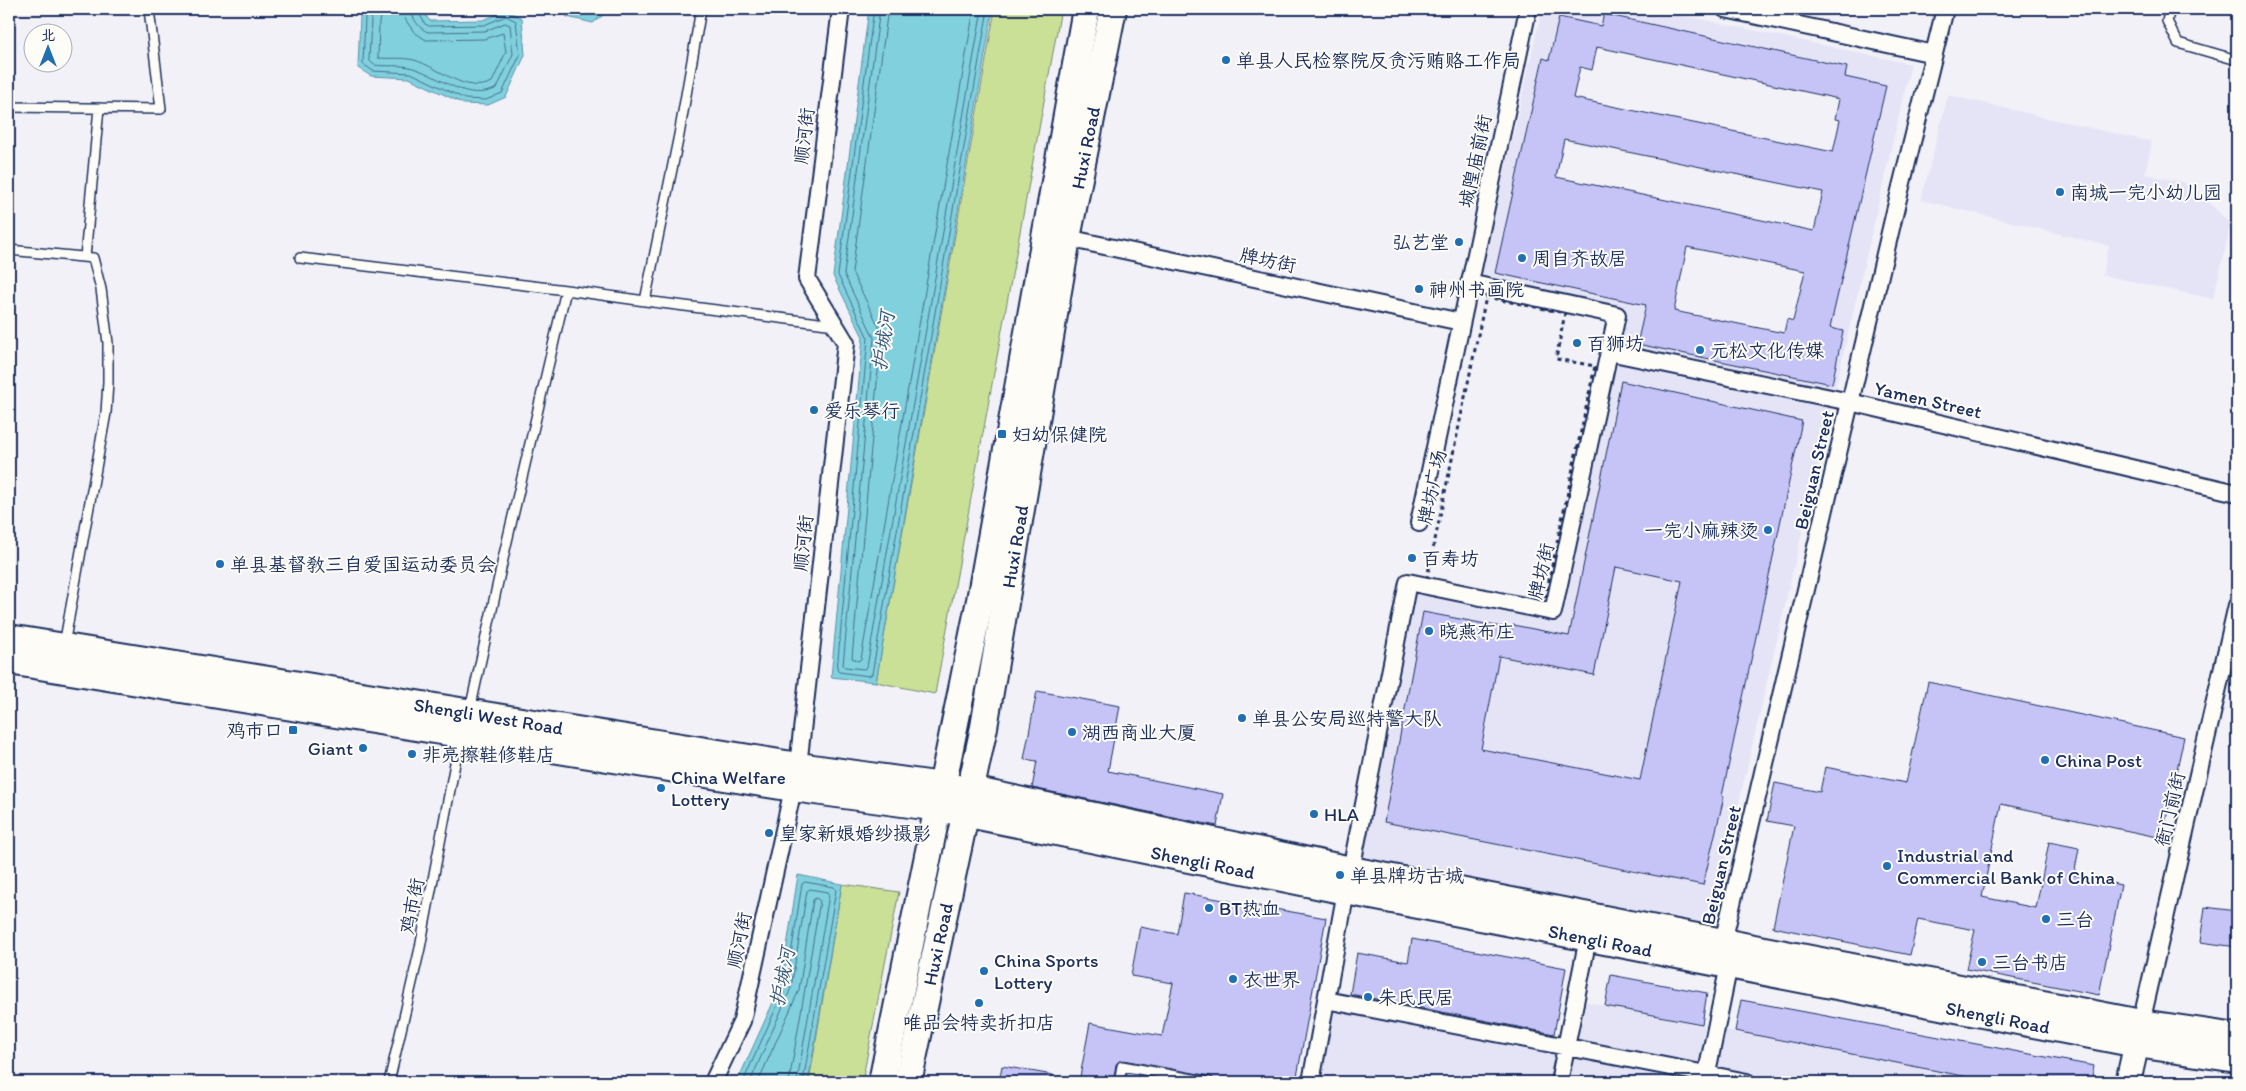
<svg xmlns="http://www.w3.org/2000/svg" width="2246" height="1091" font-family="Itim,'LXGW WenKai TC',sans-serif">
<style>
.built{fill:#e5e4f7;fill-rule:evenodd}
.green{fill:#cae096;stroke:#72887a}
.water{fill:#81d0dd;stroke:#5890aa}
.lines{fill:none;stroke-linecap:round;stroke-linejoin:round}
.shore{stroke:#446f91;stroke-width:1}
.building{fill:#c6c4f7;stroke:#1b2f5e;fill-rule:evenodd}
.lane-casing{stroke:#1b2f5e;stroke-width:12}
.street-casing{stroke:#1b2f5e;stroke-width:20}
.secondary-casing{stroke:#1b2f5e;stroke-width:28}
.primary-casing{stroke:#1b2f5e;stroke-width:30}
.path{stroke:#1b2f5e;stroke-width:3;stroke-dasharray:4 4;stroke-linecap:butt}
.lane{stroke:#fdfcf7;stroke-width:9}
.street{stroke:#fdfcf7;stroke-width:16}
.secondary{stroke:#fdfcf7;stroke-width:24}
.primary{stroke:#fdfcf7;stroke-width:26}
.poi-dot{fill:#1f6fb2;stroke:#fdfcf7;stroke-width:2}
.labels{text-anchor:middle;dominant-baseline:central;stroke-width:4;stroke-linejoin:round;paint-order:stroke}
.poi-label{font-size:19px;fill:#1b2f5e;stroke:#fdfcf7;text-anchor:start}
.street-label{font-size:19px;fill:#1b2f5e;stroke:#fdfcf7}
.water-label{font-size:20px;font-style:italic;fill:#34577e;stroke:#fdfcf7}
</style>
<rect width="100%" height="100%" fill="#f2f1f7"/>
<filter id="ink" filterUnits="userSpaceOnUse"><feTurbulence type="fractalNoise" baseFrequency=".02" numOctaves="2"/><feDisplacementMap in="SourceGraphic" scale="10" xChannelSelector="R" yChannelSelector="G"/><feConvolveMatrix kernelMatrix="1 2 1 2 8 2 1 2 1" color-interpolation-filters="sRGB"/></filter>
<g filter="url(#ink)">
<path class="built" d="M1542,9H1653L1911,64L1710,927L1360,859L1413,592L1557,623L1625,310L1480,278ZM1597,47L1839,100L1835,119L1840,120L1798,300L1830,328L1787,319L1783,333L1674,311L1545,228L1580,67L1592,70Z
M1948,95L2152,142L2145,174L2190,184L2231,224L2213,299L2102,275L2109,246L1921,200Z
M1576,999L1605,1006L1992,1082H1311L1326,1000L1566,1046Z"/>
<path class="green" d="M995,9H1061L935,694L876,682Z
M842,884L899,892L862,1082H809Z"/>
<path class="water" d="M364,9H421L430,21L483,20L506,11L522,18L525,55L506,97L488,105L464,104L409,78L371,76L358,68L360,17Z
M565,9H611L593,23L567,17Z
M869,9H993L876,682L831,677L863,337L833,276Z
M798,875L842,884L808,1082H737L781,985Z"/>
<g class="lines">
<path class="shore" d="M368,9L365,18L363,64L373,71L411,73L465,99L486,100L502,93L520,55L516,21L506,16L484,25L429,26L425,24L417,9
M374,9L371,20L369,60L374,65C386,67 401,64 413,68C442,77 467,103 497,88L513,54L510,25L505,23L485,31L428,32C419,29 412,18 411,9
M382,9L379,22L378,58C390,59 403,57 414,60C439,67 466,95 492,82L506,52L503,33L484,39L426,40L414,32L405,19L403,9
M874,9L838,275L868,338L837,670L839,672L869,676L872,674L988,9
M880,9L844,274L874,338L843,665L845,667L864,669L867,667L982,9
M888,9L852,272L880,329L881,338L852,658L858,661L861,659L974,9
M743,1082L786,986L802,884L805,882L834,887L836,890L803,1082
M750,1082L791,988L807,891L810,889L827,892L829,895L797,1082
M758,1082L799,990L813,900L816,898L820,901L789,1082"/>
</g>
<path class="building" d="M1604,14L1847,67L1845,77L1886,86L1830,328L1843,331L1832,384L1637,344L1646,305L1495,273L1543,58L1549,60L1559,17L1601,26ZM1597,47L1839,99L1835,119L1840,120L1833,152L1573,98L1580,67L1592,70ZM1564,139L1823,192L1814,231L1556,177ZM1687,247L1805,271L1793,321L1787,319L1784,333L1674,311Z
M1621,381L1802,421L1722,796L1724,797L1703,885L1384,822L1423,612L1512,629L1513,625L1569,636ZM1616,567L1682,581L1640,780L1481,749L1499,656L1594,675Z
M1928,682L2184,737L2162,838L2001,804L1982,897L2036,908L2049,842L2079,848L2074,875L2121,885L2099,995L1966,969L1975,930L1918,919L1910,955L1773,927L1794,826L1767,821L1775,783L1820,792L1825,767L1906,783Z
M1037,691L1120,706L1108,771L1223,794L1217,826L1032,788L1037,761L1024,759Z
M1184,893L1326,918L1296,1082H1215L1210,1076L1123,1060L1116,1064L1113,1082H1079L1090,1023L1162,1036L1173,983L1131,976L1140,927L1177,934Z
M2205,907L2237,911V947L2200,942Z
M1412,939L1566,968L1554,1034L1350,994L1357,953L1408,962Z
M1611,975L1707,993L1702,1024L1605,1006Z
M1741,1000L2094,1066L2091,1082H1993L1735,1031Z
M1002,1066L1053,1075L1052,1082H999Z
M1127,1073L1176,1082H1125Z"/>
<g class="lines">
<g class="lane-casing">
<path id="lane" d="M2170,9L2167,21L2178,43L2237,60
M9,107L161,109L149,9
M9,250L93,258L101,289L108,343V382L106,413L64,645
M85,257L99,108
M300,258L566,290
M645,301L835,325
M470,710L505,550L566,290L645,301L679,135L701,9
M389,1082L420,948L460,737
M1119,1082L1122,1066L1209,1082"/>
</g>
<g class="street-casing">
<path id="street" d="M1725,9L1934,54
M1067,238L1461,322
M1609,352L1850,402L2237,493
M1419,523L1528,9
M1351,870L1408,582L1553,612L1617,315L1469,283
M1723,942L1896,207L1945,9
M1326,1000L1747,1082
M2141,1023L2237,605
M713,1082L742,1021L798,766L846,343L807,279L841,9
M1311,1082L1346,891
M1559,1082L1588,938
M1705,1082L1729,965"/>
</g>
<g class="secondary-casing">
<path id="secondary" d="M2128,1082L2141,1025"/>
</g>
<g class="primary-casing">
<g id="primary">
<path id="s1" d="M9,638L798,766L971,790L1351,870L2141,1023L2237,1037"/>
<path id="s2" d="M9,661L793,788L939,808L1346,891L2137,1044L2237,1059"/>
<path d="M882,1082L980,600L1086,9"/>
<path id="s3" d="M908,1082L984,727L1067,238L1113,9"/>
</g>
</g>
<path class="path" d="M1486,297L1565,313L1556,359L1595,366L1544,603L1427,578Z"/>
<use href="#lane" class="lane"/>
<use href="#street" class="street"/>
<use href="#secondary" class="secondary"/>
<use href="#primary" class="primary"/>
</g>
</g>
<g class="poi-dot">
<circle cx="1226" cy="60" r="5"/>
<circle cx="2060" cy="192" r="5"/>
<circle cx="1459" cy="242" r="5"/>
<circle cx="1522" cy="258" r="5"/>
<circle cx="1419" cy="289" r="5"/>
<circle cx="1577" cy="343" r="5"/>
<circle cx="1700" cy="350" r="5"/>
<circle cx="814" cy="410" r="5"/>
<rect x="997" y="429" width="10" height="10" rx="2.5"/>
<circle cx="1768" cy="530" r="5"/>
<circle cx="1412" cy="558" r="5"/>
<circle cx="220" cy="564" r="5"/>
<circle cx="1429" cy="631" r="5"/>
<circle cx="1242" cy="718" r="5"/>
<rect x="288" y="725" width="10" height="10" rx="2.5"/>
<circle cx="1072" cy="732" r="5"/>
<circle cx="363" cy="748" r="5"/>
<circle cx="412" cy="754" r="5"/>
<circle cx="2045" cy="760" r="5"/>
<circle cx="661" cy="788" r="5"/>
<circle cx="1314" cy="814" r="5"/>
<circle cx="769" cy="833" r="5"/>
<circle cx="1887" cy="866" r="5"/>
<circle cx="1340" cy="875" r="5"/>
<circle cx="1209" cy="908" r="5"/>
<circle cx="2046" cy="919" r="5"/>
<circle cx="1982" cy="962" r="5"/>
<circle cx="984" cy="971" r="5"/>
<circle cx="1233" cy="979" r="5"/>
<circle cx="1368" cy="997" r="5"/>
<circle cx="979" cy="1003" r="5"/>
</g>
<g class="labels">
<g class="poi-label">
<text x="1236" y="60">单县人民检察院反贪污贿赂工作局</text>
<text x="2070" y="192">南城一完小幼儿园</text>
<text x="1449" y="242" text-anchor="end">弘艺堂</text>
<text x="1532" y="258">周自齐故居</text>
<text x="1429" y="289">神州书画院</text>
<text x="1587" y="343">百狮坊</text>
<text x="1710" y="350">元松文化传媒</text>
<text x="824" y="410">爱乐琴行</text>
<text x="1012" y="434">妇幼保健院</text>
<text x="1758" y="530" text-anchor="end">一完小麻辣烫</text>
<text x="1422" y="558">百寿坊</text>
<text x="230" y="564">单县基督教三自爱国运动委员会</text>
<text x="1439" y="631">晓燕布庄</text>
<text x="1252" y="718">单县公安局巡特警大队</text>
<text x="283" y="730" text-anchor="end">鸡市口</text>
<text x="1082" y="732">湖西商业大厦</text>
<text x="353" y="748" text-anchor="end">Giant</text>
<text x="422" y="754">非亮擦鞋修鞋店</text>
<text x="2055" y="760">China Post</text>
<text x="671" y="777">China Welfare<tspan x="671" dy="22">Lottery</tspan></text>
<text x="1324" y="814">HLA</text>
<text x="779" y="833">皇家新娘婚纱摄影</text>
<text x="1897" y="855">Industrial and<tspan x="1897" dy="22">Commercial Bank of China</tspan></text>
<text x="1350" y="875">单县牌坊古城</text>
<text x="1219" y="908">BT热血</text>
<text x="2056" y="919">三台</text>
<text x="994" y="960">China Sports<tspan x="994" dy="22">Lottery</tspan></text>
<text x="1992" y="962">三台书店</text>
<text x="1243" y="979">衣世界</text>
<text x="1378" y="997">朱氏民居</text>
<text x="979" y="1022" text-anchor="middle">唯品会特卖折扣店</text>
</g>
<g class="street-label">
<text transform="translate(804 136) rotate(-83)">顺河街</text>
<text stroke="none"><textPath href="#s3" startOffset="951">Huxi Road</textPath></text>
<text transform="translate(1475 161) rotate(-78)">城隍庙前街</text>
<text transform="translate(1268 260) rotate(12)">牌坊街</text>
<text transform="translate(1928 400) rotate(13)">Yamen Street</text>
<text transform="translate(1814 470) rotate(-77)">Beiguan Street</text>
<text transform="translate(1432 487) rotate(-78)">牌坊广场</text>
<text transform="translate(803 543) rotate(-84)">顺河街</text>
<text stroke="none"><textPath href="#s3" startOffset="546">Huxi Road</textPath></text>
<text transform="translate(1541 571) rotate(-77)">牌坊街</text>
<text stroke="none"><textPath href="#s1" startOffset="486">Shengli West Road</textPath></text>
<text transform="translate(2170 809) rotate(-77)">衙门前街</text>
<text stroke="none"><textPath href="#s2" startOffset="1211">Shengli Road</textPath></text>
<text transform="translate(1721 865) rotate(-77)">Beiguan Street</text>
<text transform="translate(412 906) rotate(-79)">鸡市街</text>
<text transform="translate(739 940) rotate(-78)">顺河街</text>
<text stroke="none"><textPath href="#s2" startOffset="1616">Shengli Road</textPath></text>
<text stroke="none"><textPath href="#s3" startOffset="141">Huxi Road</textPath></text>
<text stroke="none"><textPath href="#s2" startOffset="2021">Shengli Road</textPath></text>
</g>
<g class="water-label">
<text transform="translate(883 341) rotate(-82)">护城河</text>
<text transform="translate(782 977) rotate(-79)">护城河</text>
</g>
</g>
<rect width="2246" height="1091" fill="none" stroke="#fdfcf7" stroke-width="30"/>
<rect x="15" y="15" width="2216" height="1061" fill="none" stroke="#1b2f5e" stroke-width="2" filter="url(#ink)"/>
<g transform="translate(48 48)"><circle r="24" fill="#fdfcf7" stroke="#a3aaba"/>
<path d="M0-4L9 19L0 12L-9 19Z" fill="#1f6fb2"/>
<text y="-8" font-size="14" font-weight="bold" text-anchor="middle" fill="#1b2f5e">北</text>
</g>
</svg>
